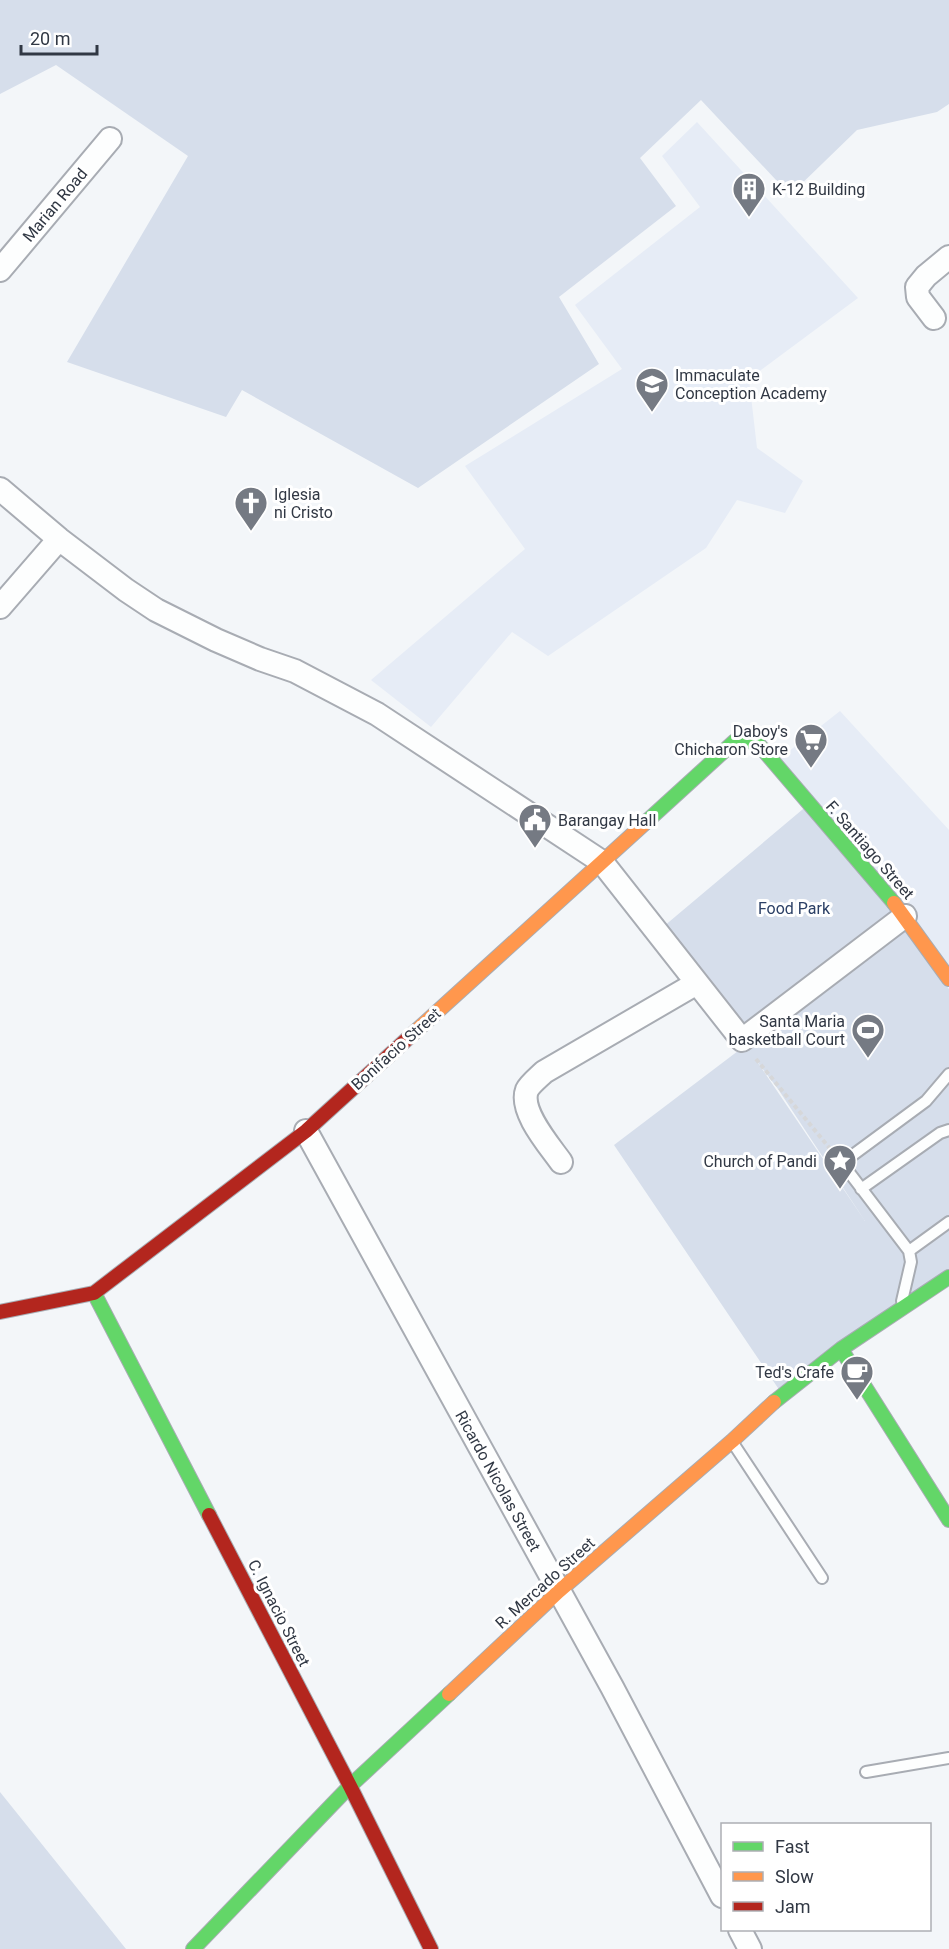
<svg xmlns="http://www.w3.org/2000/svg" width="949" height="1949" font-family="Roboto,sans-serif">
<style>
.built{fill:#e6ecf6}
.green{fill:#d6deeb;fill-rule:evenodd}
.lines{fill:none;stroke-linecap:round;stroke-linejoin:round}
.lane-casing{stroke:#a8acb3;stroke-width:14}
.street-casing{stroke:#a8acb3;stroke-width:26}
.fast-casing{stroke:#a8acb3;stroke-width:16}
.slow-casing{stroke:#a8acb3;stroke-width:16}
.jam-casing{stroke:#a8acb3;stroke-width:16}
.path{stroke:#d6d7d9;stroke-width:4;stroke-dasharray:4.5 3;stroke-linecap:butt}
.lane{stroke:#fdfefe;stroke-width:10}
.street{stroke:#fdfefe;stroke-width:22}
.fast{stroke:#63d668;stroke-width:14}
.slow{stroke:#ff974d;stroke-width:14}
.jam{stroke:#b3261e;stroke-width:14}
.labels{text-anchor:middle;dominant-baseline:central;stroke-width:6;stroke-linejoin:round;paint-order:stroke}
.poi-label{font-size:16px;fill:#313844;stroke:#fff;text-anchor:start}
.street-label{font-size:16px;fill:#313844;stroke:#fff}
.park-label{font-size:16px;fill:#2c4066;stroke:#fff}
</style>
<rect width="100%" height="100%" fill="#f3f6f9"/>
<path class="built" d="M697,122L858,298L749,379L757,448L803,481L785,513L737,500L706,548L548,656L512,632L431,727L371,680L525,549L465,466L622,369L575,305L700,207L662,156Z
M840,711L949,830V979L774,763Z"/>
<path class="green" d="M0,0H949V104L937,112L857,130L790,195L701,100L640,158L676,206L559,297L599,364L418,488L242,390L226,417L67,362L188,156L56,65L0,94Z
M809,804L895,916L746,1037L657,932Z
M903,926L949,989V1271L782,1394L614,1145ZM756,1060L778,1089L865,1221Z
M0,1792L126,1949H0Z"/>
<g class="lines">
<g class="lane-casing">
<path id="lane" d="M861,1189L940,1133L949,1130
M909,1251L949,1222
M902,1301L911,1262L909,1251L842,1163L926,1101L949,1074
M733,1443L822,1578
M866,1772L949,1758"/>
</g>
<g class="street-casing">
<path id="street" d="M0,270L110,139
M934,318L918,297L917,287L926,276L949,257
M0,489L59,539L126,590L156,610L216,640L260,659L295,671L377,714L602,862L742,1040L905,916
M0,607L59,539
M306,1131L612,1687L722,1896
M561,1162C549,1145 519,1111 527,1090C530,1084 539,1077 544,1072L697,983
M740,1930L750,1949"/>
</g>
<g class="fast-casing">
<path id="fast" d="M645,823L735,741L746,739L760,746L894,903
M94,1293L209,1515
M841,1349L949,1520
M774,1402L841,1349L949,1277
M193,1949L350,1786L449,1694"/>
</g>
<g class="slow-casing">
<path id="slow" d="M894,903L949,979
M416,1031L645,823
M449,1694L559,1591L732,1441L774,1402"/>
</g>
<g class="jam-casing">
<path id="jam" d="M0,1312L94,1293L306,1131L416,1031
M209,1515L350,1786L431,1949"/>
</g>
<path class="path" d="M756,1059L832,1151"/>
<use href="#lane" class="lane"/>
<use href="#street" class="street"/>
<use href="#fast" class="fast"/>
<use href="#slow" class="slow"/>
<use href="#jam" class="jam"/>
</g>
<defs>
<g id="building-pin" transform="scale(1.725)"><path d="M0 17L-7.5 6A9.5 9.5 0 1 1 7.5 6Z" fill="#757a83" stroke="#fff"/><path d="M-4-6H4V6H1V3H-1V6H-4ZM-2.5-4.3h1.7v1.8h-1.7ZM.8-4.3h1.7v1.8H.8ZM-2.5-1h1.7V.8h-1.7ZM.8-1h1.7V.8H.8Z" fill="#fff"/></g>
<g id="school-pin" transform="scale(1.725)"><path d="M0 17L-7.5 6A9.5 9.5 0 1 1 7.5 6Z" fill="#757a83" stroke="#fff"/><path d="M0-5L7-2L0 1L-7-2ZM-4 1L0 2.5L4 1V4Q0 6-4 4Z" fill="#fff"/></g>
<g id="church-pin" transform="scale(1.725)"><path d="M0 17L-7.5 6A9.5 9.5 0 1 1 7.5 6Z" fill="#757a83" stroke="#fff"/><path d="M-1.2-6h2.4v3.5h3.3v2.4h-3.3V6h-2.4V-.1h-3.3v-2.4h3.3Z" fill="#fff"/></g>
<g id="supermarket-pin" transform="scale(1.725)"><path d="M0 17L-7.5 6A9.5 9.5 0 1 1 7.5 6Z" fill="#757a83" stroke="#fff"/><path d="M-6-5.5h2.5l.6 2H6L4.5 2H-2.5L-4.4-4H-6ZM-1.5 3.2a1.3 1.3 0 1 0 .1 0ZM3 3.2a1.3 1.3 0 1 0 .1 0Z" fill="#fff"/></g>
<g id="civic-pin" transform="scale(1.725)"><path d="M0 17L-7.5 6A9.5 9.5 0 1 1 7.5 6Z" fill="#757a83" stroke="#fff"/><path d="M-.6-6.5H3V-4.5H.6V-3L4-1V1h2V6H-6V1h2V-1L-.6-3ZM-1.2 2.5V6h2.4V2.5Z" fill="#fff"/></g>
<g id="stadium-pin" transform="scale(1.725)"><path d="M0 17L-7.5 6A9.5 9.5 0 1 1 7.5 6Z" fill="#757a83" stroke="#fff"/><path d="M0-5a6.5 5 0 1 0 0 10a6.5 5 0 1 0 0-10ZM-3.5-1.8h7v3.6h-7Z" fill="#fff"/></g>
<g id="sight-pin" transform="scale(1.725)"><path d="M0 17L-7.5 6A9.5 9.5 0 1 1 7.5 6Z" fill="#757a83" stroke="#fff"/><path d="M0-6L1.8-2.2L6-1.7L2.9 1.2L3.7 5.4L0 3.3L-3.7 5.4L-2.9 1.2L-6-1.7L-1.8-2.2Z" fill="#fff"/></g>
<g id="cafe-pin" transform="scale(1.725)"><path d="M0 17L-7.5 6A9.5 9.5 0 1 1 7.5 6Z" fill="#757a83" stroke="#fff"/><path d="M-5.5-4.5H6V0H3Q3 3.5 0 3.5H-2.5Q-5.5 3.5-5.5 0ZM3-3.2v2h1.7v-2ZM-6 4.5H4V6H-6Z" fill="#fff"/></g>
</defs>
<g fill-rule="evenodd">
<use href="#building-pin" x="749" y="189"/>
<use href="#school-pin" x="652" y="384"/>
<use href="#church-pin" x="251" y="503"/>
<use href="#supermarket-pin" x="811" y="740"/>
<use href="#civic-pin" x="535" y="820"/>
<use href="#stadium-pin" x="868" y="1030"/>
<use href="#sight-pin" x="840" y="1161"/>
<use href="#cafe-pin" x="857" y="1372"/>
</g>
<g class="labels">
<g class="poi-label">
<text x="772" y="189">K-12 Building</text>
<text x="675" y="375">Immaculate<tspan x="675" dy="18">Conception Academy</tspan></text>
<text x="274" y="494">Iglesia<tspan x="274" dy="18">ni Cristo</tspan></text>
<text x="788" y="731" text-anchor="end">Daboy's<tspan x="788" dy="18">Chicharon Store</tspan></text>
<text x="558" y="820">Barangay Hall</text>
<text x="845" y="1021" text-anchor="end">Santa Maria<tspan x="845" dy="18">basketball Court</tspan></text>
<text x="817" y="1161" text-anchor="end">Church of Pandi</text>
<text x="834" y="1372" text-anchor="end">Ted's Crafe</text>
</g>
<g class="street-label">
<text transform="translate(55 205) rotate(-50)">Marian Road</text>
<text transform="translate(870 850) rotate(49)">F. Santiago Street</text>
<text transform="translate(396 1049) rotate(-42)">Bonifacio Street</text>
<text transform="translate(498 1481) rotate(61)">Ricardo Nicolas Street</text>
<text transform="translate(545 1583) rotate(-42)">R. Mercado Street</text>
<text transform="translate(279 1613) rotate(63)">C. Ignacio Street</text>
</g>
<g class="park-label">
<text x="794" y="908">Food Park</text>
</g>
</g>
<rect x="721" y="1823" width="210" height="108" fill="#ffffff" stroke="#adafb4" stroke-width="1.5"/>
<rect x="733" y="1842" width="30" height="9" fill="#63d668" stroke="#adafb4" stroke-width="1.5"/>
<text x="775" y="1853" font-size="18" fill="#313844">Fast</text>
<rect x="733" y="1872" width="30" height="9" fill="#ff974d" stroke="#adafb4" stroke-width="1.5"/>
<text x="775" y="1883" font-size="18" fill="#313844">Slow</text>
<rect x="733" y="1902" width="30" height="9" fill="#b3261e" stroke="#adafb4" stroke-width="1.5"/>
<text x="775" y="1913" font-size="18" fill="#313844">Jam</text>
<path d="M21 45v9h76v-9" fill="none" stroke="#313844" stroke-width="3"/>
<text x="30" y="45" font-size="18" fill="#313844" stroke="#ffffff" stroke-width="4.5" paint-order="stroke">20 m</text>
</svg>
